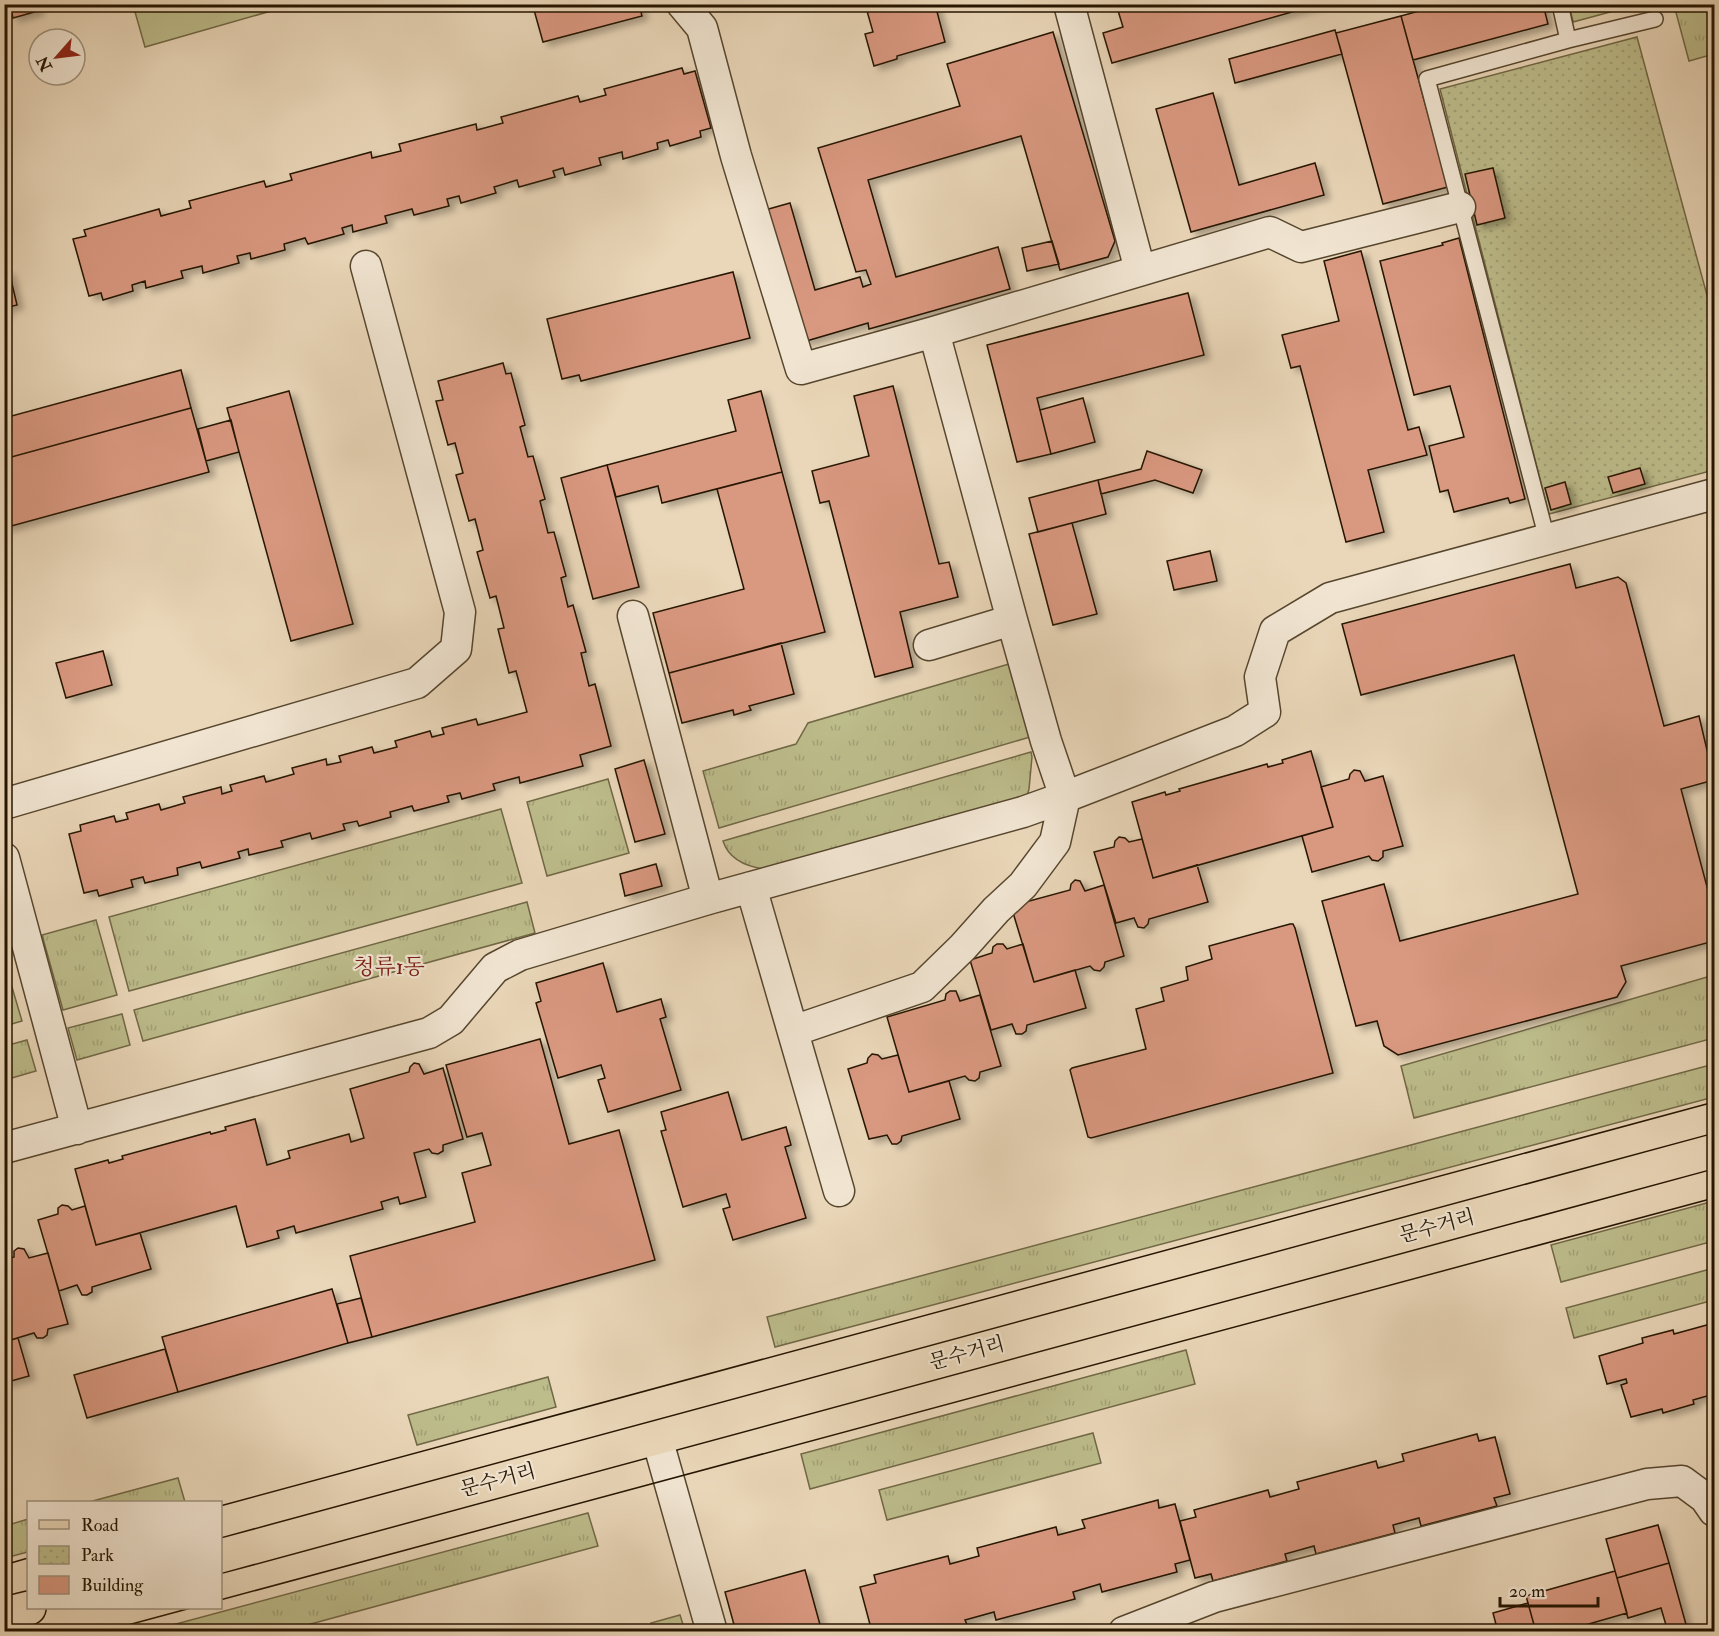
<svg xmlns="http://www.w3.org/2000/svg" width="1719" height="1636" font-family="'IM FELL Double Pica','Noto Serif KR',serif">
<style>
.grass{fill:url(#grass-tufts);stroke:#716846;stroke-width:1.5}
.park{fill:url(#park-dots);stroke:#716846;stroke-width:1.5}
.pitch{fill:#bdbc8b;stroke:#716846;stroke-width:1.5}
.building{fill:#d99880;stroke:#251500;stroke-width:1.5;filter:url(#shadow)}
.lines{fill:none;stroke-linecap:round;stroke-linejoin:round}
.lane-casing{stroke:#56462e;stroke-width:18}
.street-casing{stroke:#56462e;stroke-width:33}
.primary-casing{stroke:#251500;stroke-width:36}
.lane{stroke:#f1e5d2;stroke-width:15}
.street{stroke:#f1e5d2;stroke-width:30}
.primary{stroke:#ead7b9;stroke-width:33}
.tram{stroke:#251500;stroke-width:1.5}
.labels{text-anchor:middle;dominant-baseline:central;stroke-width:4.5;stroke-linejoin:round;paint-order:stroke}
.street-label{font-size:20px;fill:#251500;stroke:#f1e5d2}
.quarter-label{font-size:22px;fill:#7a1f14;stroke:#f1e5d2}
</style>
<defs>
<pattern id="grass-tufts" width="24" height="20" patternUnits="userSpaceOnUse" patternTransform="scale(1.5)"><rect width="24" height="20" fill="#bdbc8b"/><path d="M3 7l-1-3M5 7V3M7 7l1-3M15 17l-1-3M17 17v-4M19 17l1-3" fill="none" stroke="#a2a176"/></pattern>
<pattern id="park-dots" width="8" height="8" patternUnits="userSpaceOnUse" patternTransform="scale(1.5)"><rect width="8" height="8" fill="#bdbc8b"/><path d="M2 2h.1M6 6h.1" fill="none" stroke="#a2a176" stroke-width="1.8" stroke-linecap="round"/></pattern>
<filter id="shadow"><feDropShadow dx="6" dy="4" stdDeviation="3" flood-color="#0004"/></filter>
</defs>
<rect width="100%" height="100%" fill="#ead7b9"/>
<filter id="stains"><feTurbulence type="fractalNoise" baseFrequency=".00333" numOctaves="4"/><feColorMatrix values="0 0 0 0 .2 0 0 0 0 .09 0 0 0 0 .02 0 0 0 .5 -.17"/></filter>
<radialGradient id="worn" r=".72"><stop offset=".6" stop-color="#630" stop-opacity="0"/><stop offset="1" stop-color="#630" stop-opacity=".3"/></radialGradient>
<path class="grass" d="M1569,5V4L1636,5L1573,22Z
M1674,5H1705L1714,40V54L1689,61Z
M1009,664L1030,737L719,828L703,771L796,744L808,723Z
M1031,752L1032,757L1029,789L1027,796L775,870C755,869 730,863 723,841Z
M608,779L629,853L547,876L527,802Z
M501,809L522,883L129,991L109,917Z
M527,902L535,933L143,1041L134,1010Z
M96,920L117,995L63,1010L42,935Z
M4,960L22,1021L5,1026H4Z
M1714,975V1038L1414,1118L1401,1066Z
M122,1014L130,1045L77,1060L68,1028Z
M27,1040L36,1071L5,1080V1046Z
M1714,1064V1097L775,1347L767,1317Z
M1714,1201V1241L1561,1282L1551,1245Z
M1714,1268V1300L1574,1338L1566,1308Z
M1186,1350L1195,1384L810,1489L801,1454Z
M548,1377L556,1407L417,1445L408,1415Z
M1093,1433L1101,1463L887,1520L879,1490Z
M178,1478L185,1502H89Z
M588,1513L598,1546L285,1631H150Z
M28,1519V1552L5,1558V1526Z
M680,1615L685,1631H653L651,1623Z"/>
<path class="park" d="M1637,37L1714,321V470L1549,514L1440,89Z"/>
<path class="pitch" d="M133,5V4L292,5L145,47Z"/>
<path class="building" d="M4,4H37L38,11L13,18L11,10L4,12Z
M553,4H639L642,16L543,42L534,10Z
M865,4H935L945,42L897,56V59L874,66L865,34L873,32Z
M1116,4H1320L1112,63L1103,33L1123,27Z
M1444,4H1543L1548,24L1413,60L1401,16Z
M1401,16L1448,187L1383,204L1336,33Z
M1335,30L1342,54L1235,83L1229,59Z
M1053,32L1115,241L1108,257L1060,270L1021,136L868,180L896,277L998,247L1010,289L869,329L868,323L803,342L765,210L790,203L815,290L860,277L863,287L871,284L866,270L856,272L818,148L960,106L947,64Z
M682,68L684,74L695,71L711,128L700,131L701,137L670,146L668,140L657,143L658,149L623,159L622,152L599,158L601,165L565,175L563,168L553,171L555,177L519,187L517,180L494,187L496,193L461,203L459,196L447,199L449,206L414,215L412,209L385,216L387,223L353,232L352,225L342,228L344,234L308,244L305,238L284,244L285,250L251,259L250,253L237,256L239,263L203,273L202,266L181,271L183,278L146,288L145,281L132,285L133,291L103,300L101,293L89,296L73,239L86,236L84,230L159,209L161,216L191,208L189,201L264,181L266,187L292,180L290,174L371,152L372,158L401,151L399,144L476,124L477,130L503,123L501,117L578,96L580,102L606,95L604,89Z
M1213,93L1239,185L1315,163L1324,195L1191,232L1156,109Z
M1493,168L1505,218L1477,225L1465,174Z
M1459,238L1525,499L1510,503L1508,498L1454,512L1448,490L1440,492L1429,446L1464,437L1450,386L1414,395L1380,261L1443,245L1442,243Z
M1052,241L1059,264L1027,271L1022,248Z
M1361,251L1408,430L1419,427L1427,455L1368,470L1384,532L1346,542L1300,366L1291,368L1282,335L1339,321L1324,261Z
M9,271L17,305L5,308L6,313H4V272Z
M733,272L750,338L581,381L579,375L562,379L547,319Z
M1188,293L1204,355L1037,398L1051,454L1017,462L987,345Z
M503,363L506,374L511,373L525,425L520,427L528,457L533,456L545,499L540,501L548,533L554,532L566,576L561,578L568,607L573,605L586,652L581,653L589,686L595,684L611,746L580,755L583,766L520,783L519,777L493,784L495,790L462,799L460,793L447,796L449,802L414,811L412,806L390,812L391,817L359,826L357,821L343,824L345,830L312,839L310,833L281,841L283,847L249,855L248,849L238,852L240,858L202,868L200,862L177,868L178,875L145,883L143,877L131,880L133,887L99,896L97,890L84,893L69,834L81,831L80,825L114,816L116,822L128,819L126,813L159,804L161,810L185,803L183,797L221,787L222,794L232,791L230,785L264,776L266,782L294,774L292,768L326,759L327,765L341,762L339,756L372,747L374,753L397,747L395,741L430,731L432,737L444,734L442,728L476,719L478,725L527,712L516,671L509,673L498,629L504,628L496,596L490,598L477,552L483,550L475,519L469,521L456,475L463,473L455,443L448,445L436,401L443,400L438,381Z
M181,370L191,408L4,459V418Z
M893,386L939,564L949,562L958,597L900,612L913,667L875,677L829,501L820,503L812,471L869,456L854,396Z
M289,391L353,624L291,641L227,408Z
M761,391L782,472L662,503L658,486L616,497L607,465L736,431L728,400Z
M1083,398L1095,442L1051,454L1040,410Z
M191,408L209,472L4,528V459Z
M231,420L239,452L206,461L198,429Z
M1147,451L1202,470L1193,493L1155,480L1101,494L1098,480L1141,469Z
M607,465L639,587L593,599L561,478Z
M1640,468L1645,484L1613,493L1608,477Z
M782,472L825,632L669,673L653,613L744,589L717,489Z
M1098,480L1106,514L1038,532L1029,498Z
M1565,482L1571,504L1551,510L1545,488Z
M1072,523L1097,614L1053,625L1029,534Z
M1210,551L1217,581L1174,590L1167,561Z
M1570,564L1576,588L1618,577L1626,583L1664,726L1699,716L1714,780L1681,789L1714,913V941L1621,966L1626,982L1617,997L1398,1055L1384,1046L1377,1021L1356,1026L1322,901L1384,884L1400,941L1578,894L1514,655L1361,695L1342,624Z
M781,643L794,694L749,706L751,710L734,715L733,710L682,723L669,673Z
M103,651L112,685L66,698L56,663Z
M1311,751L1333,827L1153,878L1132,802L1165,792L1166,795L1180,791L1179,789L1267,764L1268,767L1283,763L1282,760Z
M644,760L665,834L635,842L615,769Z
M1354,770L1360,771L1365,781L1383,776L1403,846L1383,851V857L1378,861L1372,860L1369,856L1312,872L1302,836L1333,827L1321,787L1349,779L1350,774Z
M1119,837L1125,838L1129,842L1142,839L1153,878L1197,865L1208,902L1149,919L1148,924L1144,928L1138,927L1134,918L1116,923L1094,852L1114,847L1115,841Z
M656,864L662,886L625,896L620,874Z
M1075,880L1080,881L1085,891L1104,885L1124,956L1105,962L1104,967L1100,971L1094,970L1090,966L1034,982L1011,906L1070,890L1071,884Z
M1290,924H1293L1295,928L1333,1073L1091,1138L1088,1137L1070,1070L1072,1068L1146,1049L1136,1009L1164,1001L1161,988L1188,980L1186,967L1212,959L1209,946Z
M997,944H1003L1007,949L1023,944L1034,982L1075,970L1086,1008L1027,1025L1026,1031L1022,1034H1016L1012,1024L991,1030L970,960L992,953L993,947Z
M603,963L617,1012L661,999L666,1017L660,1019L681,1090L608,1112L598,1080L605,1078L601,1065L558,1078L536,1003L541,1001L536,983Z
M950,991H956L960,1001L980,995L1001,1066L980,1072L979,1078L975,1081L969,1080L965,1076L909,1092L887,1017L945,1000L946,994Z
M540,1039L569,1144L619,1130L655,1260L372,1337L350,1256L475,1222L462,1173L491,1165L482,1133L467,1137L446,1065Z
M872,1054L878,1055L882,1059L898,1055L909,1092L949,1081L960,1119L902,1136L901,1141L897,1144H892L887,1135L869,1139L848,1069L867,1063L868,1058Z
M414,1063L419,1064L424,1074L443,1068L463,1139L443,1145V1151L438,1154L432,1153L429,1149L414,1153L426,1197L400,1204L398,1197L381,1202L383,1209L296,1233L294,1226L277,1231L279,1238L247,1247L236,1206L96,1245L75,1169L108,1160L109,1163L123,1159L122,1156L210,1132L211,1134L226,1130L225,1127L255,1119L267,1165L290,1158L288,1151L349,1134L351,1142L364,1138L350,1089L409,1072L410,1067Z
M728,1092L742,1140L786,1127L791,1145L785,1147L806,1218L733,1240L723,1209L730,1207L726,1194L683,1207L661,1131L666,1130L661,1112Z
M62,1205L68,1206L72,1210L85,1206L96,1245L140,1233L151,1269L92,1287V1292L87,1295H82L77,1285L59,1291L38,1220L58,1214V1208Z
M18,1248L24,1249L29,1258L48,1253L68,1324L48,1329L47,1335L43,1338H37L34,1333L4,1342V1260L14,1257V1251Z
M332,1289L348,1343L178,1392L162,1337Z
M361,1298L372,1337L348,1343L337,1304Z
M1714,1323V1394L1693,1400L1694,1404L1663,1413L1662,1409L1631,1417L1621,1385L1627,1383L1626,1379L1607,1384L1599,1356L1643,1343L1642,1338L1673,1330L1674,1334Z
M18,1338L29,1376L4,1383V1342Z
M165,1349L178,1392L87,1418L74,1375Z
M1477,1434L1479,1441L1495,1437L1510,1494L1494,1498L1497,1506L1421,1526L1419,1518L1393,1525L1395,1533L1316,1554L1314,1546L1285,1554L1287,1561L1213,1581L1211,1574L1195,1578L1180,1521L1196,1517L1194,1510L1268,1490L1270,1497L1299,1489L1297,1482L1376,1461L1378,1468L1404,1461L1402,1454Z
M1158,1500L1159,1508L1175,1504L1190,1560L1175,1564L1177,1572L1102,1592L1100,1584L1073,1592L1075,1599L996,1620L994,1612L965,1620L968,1627L952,1632H872L860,1587L876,1583L874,1575L948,1556L950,1564L979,1556L977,1548L1056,1527L1058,1535L1085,1528L1082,1520Z
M1658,1525L1669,1563L1617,1578L1606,1539Z
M1669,1563L1687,1628L1677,1632H1668L1661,1608L1628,1618L1617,1578Z
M805,1570L822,1632H736L725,1592Z
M1615,1571L1627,1613L1561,1632H1536L1526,1596Z
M1528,1603L1536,1632H1498L1493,1613Z"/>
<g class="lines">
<g class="lane-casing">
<path id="lane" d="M1568,40L1655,19
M1547,539L1427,79L1568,40L1560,4"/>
</g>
<g class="street-casing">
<path id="street" d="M682,4L702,28L736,156L801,369L934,332L1270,232L1301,247L1460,207
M1069,4L1140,270
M633,616L708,899
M929,645L1012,620
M4,804L417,683L456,649L460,612L366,266
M4,858L77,1129
M751,887L839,1191
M793,1031L922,987L963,947L996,910L1023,885L1055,842L1065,797L1046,741L1012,620L934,332
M4,1148L429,1033L451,1020L495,968L520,955L708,899L1023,812L1065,797L1235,731L1265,712L1260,677L1275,631L1330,598L1714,494
M657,1438L712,1632
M1124,1632L1214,1597L1647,1484L1682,1481L1705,1498L1714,1511"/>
</g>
<g class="primary-casing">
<path id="primary" d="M220,1556L1714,1151
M4,1614L29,1608"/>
</g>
<use href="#lane" class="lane"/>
<use href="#street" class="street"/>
<use href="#primary" class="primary"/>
<path class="tram" d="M220,1506L1714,1102
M4,1565L28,1558
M220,1600L1714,1198
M102,1632L191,1608"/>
</g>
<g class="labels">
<g class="street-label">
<text transform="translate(1437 1226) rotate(-15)">문수거리</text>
<text transform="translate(967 1353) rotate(-15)">문수거리</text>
<text transform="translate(498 1480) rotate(-15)">문수거리</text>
</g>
<g class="quarter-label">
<text x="389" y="967">청류1동</text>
</g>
</g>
<rect width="1719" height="1636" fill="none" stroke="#ead7b9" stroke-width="24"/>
<rect x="6" y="6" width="1707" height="1624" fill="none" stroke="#251500" stroke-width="3"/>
<rect x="12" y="12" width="1695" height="1612" fill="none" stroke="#251500" stroke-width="1.5"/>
<rect x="27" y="1501" width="195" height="108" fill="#f1e5d2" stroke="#9f927e" stroke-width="1.5"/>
<rect x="39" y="1520" width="30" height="9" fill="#ead7b9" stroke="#9f927e" stroke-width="1.5"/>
<text x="81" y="1531" font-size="18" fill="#251500">Road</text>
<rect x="39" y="1546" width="30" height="18" fill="url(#park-dots)" stroke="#9f927e" stroke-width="1.5"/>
<text x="81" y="1561" font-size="18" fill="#251500">Park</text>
<rect x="39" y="1576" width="30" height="18" fill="#d99880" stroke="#9f927e" stroke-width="1.5"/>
<text x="81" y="1591" font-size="18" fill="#251500">Building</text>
<g transform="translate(57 57) rotate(242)"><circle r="28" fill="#f1e5d2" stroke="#9f927e" stroke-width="1.5"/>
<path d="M0-4.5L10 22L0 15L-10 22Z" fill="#8f2418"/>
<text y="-9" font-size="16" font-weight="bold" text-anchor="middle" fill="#251500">N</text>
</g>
<path d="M1500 1597v9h98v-9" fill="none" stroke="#251500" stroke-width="3"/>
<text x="1509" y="1597" font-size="18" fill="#251500" stroke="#f1e5d2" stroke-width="4.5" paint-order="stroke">20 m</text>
<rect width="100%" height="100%" filter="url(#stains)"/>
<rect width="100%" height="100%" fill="url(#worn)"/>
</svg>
